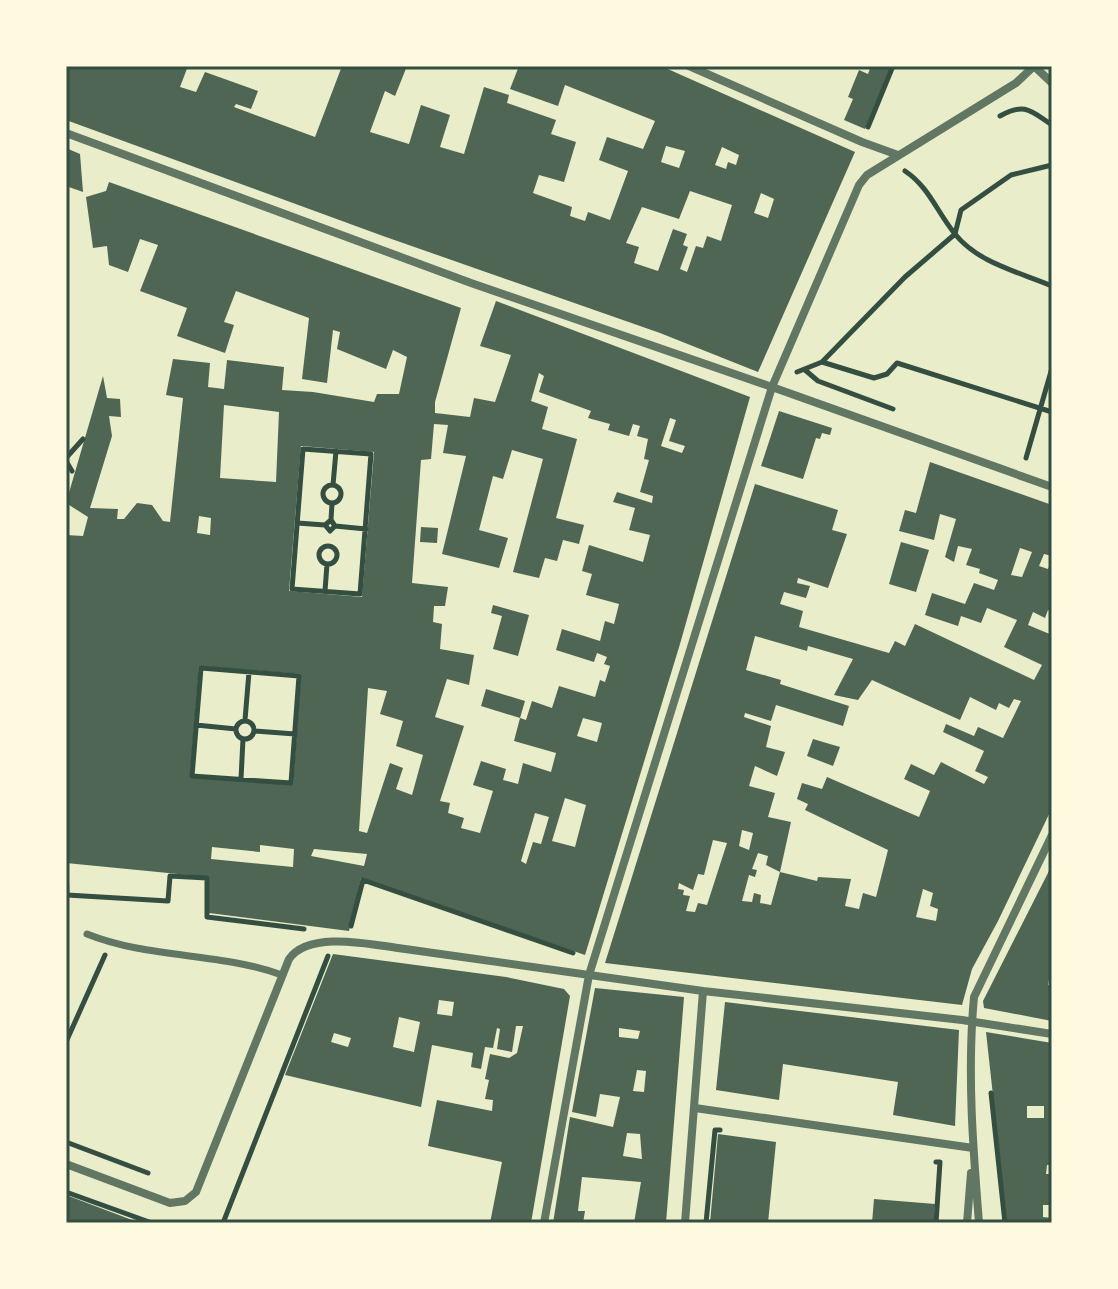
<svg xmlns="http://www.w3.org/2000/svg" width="1118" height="1289" font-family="'DM Sans',sans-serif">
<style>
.building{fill:#4f6655;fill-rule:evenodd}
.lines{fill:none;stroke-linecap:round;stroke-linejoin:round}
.path{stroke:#344e41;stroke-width:5}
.pedestrian{stroke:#617663;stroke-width:7}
.minor{stroke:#617663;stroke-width:8}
.neatline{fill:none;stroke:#344e41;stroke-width:3}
</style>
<rect width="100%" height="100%" fill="#e9edc9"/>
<path class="building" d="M66,66H188L180,87L196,92L205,72L258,91L251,109L236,104L234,107L315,137L342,66H407L395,96L385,91L370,132L409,144L421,105L450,115L440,147L464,154L484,87L509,95L507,103L556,120L551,134L576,142L564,182L539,175L533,193L572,207L570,216L585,221L588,212L610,220L628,171L599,160L607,137L643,149L655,121L565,85L558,106L510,89L519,66H661L855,152L758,372L660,333L383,236L66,120ZM666,146L685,151L679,168L661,162ZM722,147L739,155L736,165L728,162L726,169L715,165ZM690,191L732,205L721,241L707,236L703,248L696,246L687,272L680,269L688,247L683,245L687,234L673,229L658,271L634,263L639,247L626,243L642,207L679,219ZM761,193L774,199L768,218L754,213Z
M871,66H891L865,129L844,120L853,99L848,97L859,70L868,74Z
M66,148L80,154L83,192L66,186Z
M109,182L461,308L435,402V413L470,417L474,398L495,402L511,355L480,346L496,301L750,397L680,644L585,955L361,878L349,931L209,913V877L66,863V535L83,536L88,517L66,503L103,376L107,398L120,399L121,417L109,416L112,436L90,508L118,509L117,519H124L137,503L152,505L163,521L170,522L183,398L166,395L173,359L210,363L208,387L224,389L227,360L284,367L282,390L313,392L374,402L377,394H399L407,357L393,350L386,369L337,349L340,332L333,330L327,383L302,379L309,318L236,291L224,322L234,325L225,353L177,336L187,308L140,291L158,245L140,239L128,272L109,265L107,246L93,248L86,197L106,191ZM539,373L544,376L539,392L591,411L588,418L610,424L608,430L629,436L633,424L640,426L637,436L648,439L644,459L649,460L640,492L653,496L652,503L617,492L613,502L635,508L629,530L650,535L643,562L589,545L582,571L592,574L586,595L619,604L614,624L605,621L600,641L562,629L556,650L594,662L597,653L607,657L604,664L610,666L605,682L600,680L595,697L559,686L552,708L532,701L526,720L520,718L514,741L556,753L551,772L523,763L518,784L503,780L506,769L481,761L473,785L493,791L480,833L461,828L464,818L448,813L450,803L440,801L464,726L435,717L447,679L469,685L474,655L440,649L442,624L433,622L434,606H445L448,587L412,583L421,460L431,459L434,424L448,425L443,453L466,456L442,554L499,568L508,538L479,530L493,476L503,479L512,450L543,459L513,572L539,578L545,558L557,561L563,540L579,544L584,525L556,518L577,439L542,429L548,407L531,401ZM224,405L279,412L276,482L220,478ZM670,418L676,420L669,441L685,446L682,453L661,446ZM301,446L374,452L362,597L289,591ZM199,516L211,518L210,535L197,533ZM199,666L301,674L293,785L190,777ZM368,688L387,691L380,714L403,721L396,746L423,755L412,795L396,789L403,768L390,763L367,833L359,831ZM583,718L602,723L597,742L577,736ZM565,798L586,805L575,847L552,841ZM535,813L549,817L541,844L533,842L526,864L521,861ZM260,845L294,849L293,867L211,859L212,847L260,852ZM314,849L367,854L364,866L311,856Z
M779,411L832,428L830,435L822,433L820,439L816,438L803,479L761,466Z
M930,462L1052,505V556L1044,554L1039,566L1048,569L1052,560V612L1048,610L1045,618L1033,612L1028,625L1052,635V808L998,921L972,969L962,1005L605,963L755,484L838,510L832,530L847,534L828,588L798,578L797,583L810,586L806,598L784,592L780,604L803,611L799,627L889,653L895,641L905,646L915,624L1034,680L1042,665L1004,647L1017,620L987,608L981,623L961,616L958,626L925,615L932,593L965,604L974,583L994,590L998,580L979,573L980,569L966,565L972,549L958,546L954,562L945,557L956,519L940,514L934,540L899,531L905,510L916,513ZM1020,548L1032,552L1022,577L1011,575ZM755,636L807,651L808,646L853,659L834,695L858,700L872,680L960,720L970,697L996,710L999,703L1009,708L1014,699L1021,701L1003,738L978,727L974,736L946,724L943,732L984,751L975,771L988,777L984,784L941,762L934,775L911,764L904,779L930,791L919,817L827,777L822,789L802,783L797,799L808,804L805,810L888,850L876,897L863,893L859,909L845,906L851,879L818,877L817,881L780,872L791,822L768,817L775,793L749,786L755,766L777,776L785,752L766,747L771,726L744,717L745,713L771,721L776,705L843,726L849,706L780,684L781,680L746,670ZM742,830L753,833L749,850L739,846ZM713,840L727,843L707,905L698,903L695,912L686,911L690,896L683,895L684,890L678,889L679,883L693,890L698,874L704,875ZM758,853L768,856L766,865L780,872L771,905L760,903L761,895L754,893L752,902L742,901L749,875L755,877L757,870L752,869ZM923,889L933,893L930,906L938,909L936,921L916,917Z
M421,527L438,528L437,543L420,542Z
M901,542L929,550L916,592L889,584Z
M493,605L529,615L518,656L493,649L502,616L491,613Z
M486,689L525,701L520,718L481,706Z
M813,739L840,747L833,766L807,756Z
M1052,865V980L1049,979L1048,985L1052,986V1021L984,1008L983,1001Z
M333,954L506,977L564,989L570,996L531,1223H490L502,1162L428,1146L437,1100L492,1111L493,1100L485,1099L489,1080L485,1079L490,1054L509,1058L517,1053L523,1026H516L512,1052L497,1049L500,1029L497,1028L493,1048L485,1047L481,1069L471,1067L473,1053L432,1045L421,1107L285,1075ZM439,1000L454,1002L452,1016L437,1014ZM399,1017L420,1022L414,1052L393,1047ZM334,1033L351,1038L348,1047L331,1042Z
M595,988L684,997L666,1223H634L641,1182L582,1177L578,1211H585L583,1223H553L570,1117L613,1127L620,1097L600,1094L596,1117L572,1112ZM619,1028L640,1031L638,1039L619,1037ZM637,1070L646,1071L644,1092L633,1091ZM627,1133L640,1134L642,1159L623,1156Z
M725,1002L959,1030L955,1126L893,1115L898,1082L783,1064L779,1100L716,1090Z
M986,1032L1052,1043V1165H1047L1046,1174H1052V1205H1043V1217L1052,1218V1223H1007ZM1027,1106H1044V1118H1027Z
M718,1134L776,1142L768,1223H710Z
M66,1195L140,1223H66Z
M874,1199L935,1204L934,1223H872Z"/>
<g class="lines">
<path class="path" d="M1000,116C1025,102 1031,111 1052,125
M868,127L893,66
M905,171C929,187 937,212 955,234C978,263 1019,272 1052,286
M822,362L874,378L887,374L897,363L1052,412
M805,370L818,381L893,409
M797,372L822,362L905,277L955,234L961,210L1011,175L1052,165
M303,449L371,454L360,594L292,589Z
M66,458L83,439
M1026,458L1052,368
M66,461L72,471
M333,485L336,451
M323 494a9 9 0 1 1 18 0a9 9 0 1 1-18 0Z
M331,520L332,503
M297,523L325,525
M335,526L330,531L325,525L331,520L335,526L366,529
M319 555a9 9 0 1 1 18 0a9 9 0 1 1-18 0Z
M325,591L327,564
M201,668L299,676L291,783L192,776Z
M245,720L249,672
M236 730a9 9 0 1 1 18 0a9 9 0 1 1-18 0Z
M196,725L236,729
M255,731L295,734
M241,779L243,739
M66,867L67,895L168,901L170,876L207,878V917L304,929
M351,926L363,880L573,953
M66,1042L105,955
M991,1093L1005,1223
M66,1142L148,1173
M66,1192L152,1223
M223,1223L328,956
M706,1223L715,1130H720
M936,1223L940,1162H936"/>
<path class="pedestrian" d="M87,934C149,959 219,952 282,975"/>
<path class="minor" d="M689,66L862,142L898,155
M1034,66L1016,83L867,175L859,185L772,387L1052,487
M1034,66L1052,83
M66,133L471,283L772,387L589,975L544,1223
M695,1108L973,1148
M66,1164L170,1203L185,1201L196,1192L289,959C309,931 368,944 398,948L703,991L962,1020L1052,1034
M685,1223L703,991
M967,1223L971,1173
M979,1223C973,1148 967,1072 974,997L1052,835"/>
</g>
<rect width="1118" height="1289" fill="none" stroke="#fefae0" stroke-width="136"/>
<rect x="68" y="68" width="982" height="1153" class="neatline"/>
</svg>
